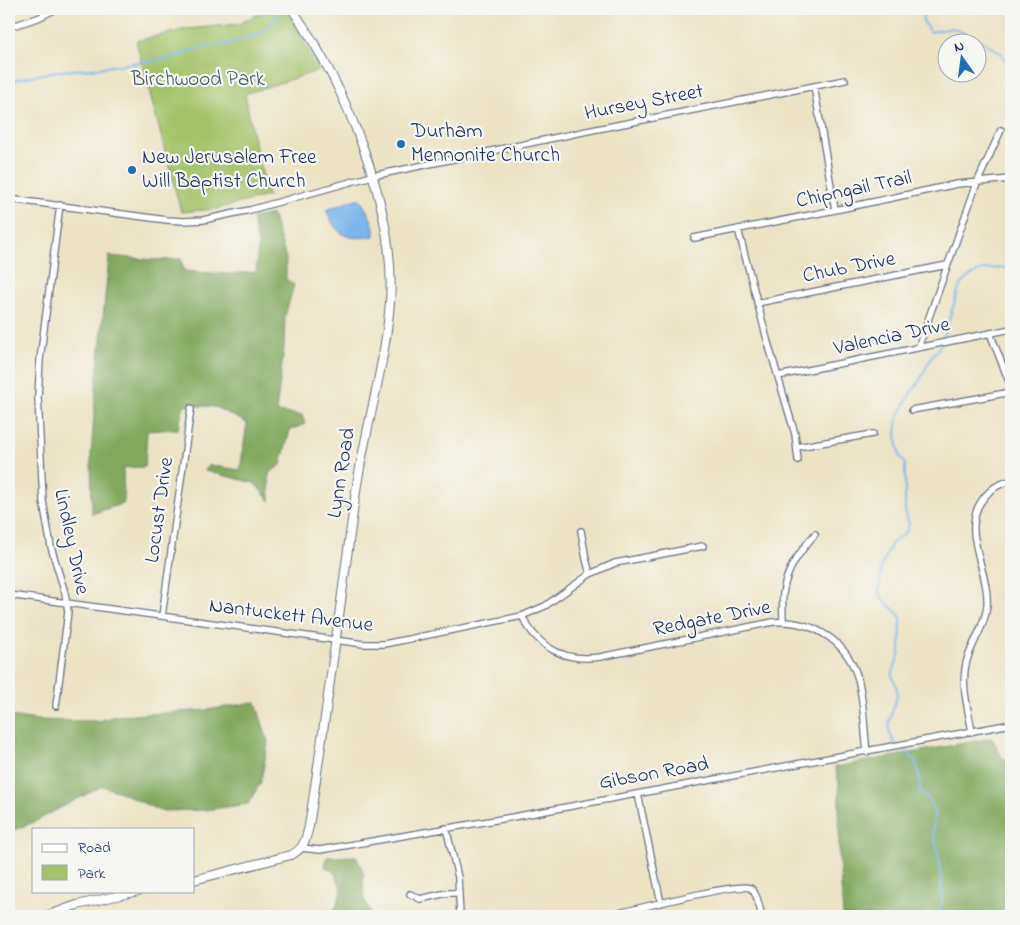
<svg xmlns="http://www.w3.org/2000/svg" width="1020" height="925" font-family="'Indie Flower',sans-serif">
<style>
.green{fill:#a4c269;stroke:#607864}
.forest{fill:#83a85d;stroke:#4f6c5e}
.water{fill:#7cb5ec;stroke:#4c72a5}
.lines{fill:none;stroke-linecap:round;stroke-linejoin:round}
.stream{stroke:#7cb5ec;stroke-width:2}
.minor-casing{stroke:#646e82;stroke-width:8}
.tertiary-casing{stroke:#646e82;stroke-width:10}
.minor{stroke:#fff;stroke-width:5.5}
.tertiary{stroke:#fff;stroke-width:8}
.poi-dot{fill:#1f6fb2;stroke:#f6f6f2;stroke-width:2}
.labels{text-anchor:middle;dominant-baseline:central;stroke-width:4.5;stroke-linejoin:round;paint-order:stroke}
.park-label{font-size:21px;fill:#445b61;stroke:#f6f6f2}
.street-label{font-size:21px;fill:#1b2f5e;stroke:#f6f6f2}
.poi-label{font-size:21px;fill:#1b2f5e;stroke:#f6f6f2;text-anchor:start}
</style>
<rect width="100%" height="100%" fill="#f6f6f2"/>
<filter id="ink" filterUnits="userSpaceOnUse"><feTurbulence type="fractalNoise" baseFrequency=".02" numOctaves="2"/><feDisplacementMap in="SourceGraphic" scale="10" xChannelSelector="R" yChannelSelector="G"/><feConvolveMatrix kernelMatrix="1 2 1 2 8 2 1 2 1" color-interpolation-filters="sRGB"/></filter>
<filter id="wash" filterUnits="userSpaceOnUse"><feTurbulence type="fractalNoise" baseFrequency=".0096" numOctaves="4" result="noise"/><feDisplacementMap in="SourceGraphic" scale="20" xChannelSelector="R" yChannelSelector="G"/><feGaussianBlur stdDeviation="1.12" result="paint"/><feColorMatrix in="noise" values="0 0 0 0 0 0 0 0 0 0 0 0 0 0 0 0 0 1.4 0 .05"/><feComposite in="paint" operator="in"/></filter>
<g filter="url(#wash)">
<rect width="100%" height="100%" fill="#ece3c5"/>
<path class="green" d="M268,9H286L320,70L245,94L253,136L268,196L216,209L181,212L136,41L186,29L239,24Z"/>
<path class="forest" d="M272,214L286,258V279L294,285L285,316L284,349L276,412L302,415L305,424L290,430L281,465L269,473L270,501L254,483L205,471L208,465L240,470L247,423L215,407L184,405L178,429L147,431L145,467L123,468L124,503L92,514L91,455L96,389L109,256L154,260L181,259L184,271L228,274L256,272L258,244L252,218Z
M256,702L268,742L261,782L248,804L206,810L160,811L120,792L102,786L34,822L9,832V716L38,720L99,721L115,716L207,710Z
M992,738L1003,759L1011,760V916H843L839,856V783L835,767Z
M356,856L363,871L364,898L372,916H329L336,907L342,890L334,871L325,867L327,857Z"/>
<path class="water" d="M356,199H360C366,210 376,223 374,236C345,241 338,236 326,210Z"/>
<g class="lines">
<path class="stream" d="M922,9L923,21L930,32L953,28L980,40L1001,53L1005,60L1011,59
M9,81L57,71L91,69L170,58L208,46L224,45L237,41L261,33L267,28L282,9
M896,744C881,727 895,712 897,694C898,687 894,681 892,675L900,652L901,618C895,607 881,603 879,590L881,567L892,543L905,533L909,525L905,511V464L900,457L896,435L898,417L910,394L919,382L933,354L938,350L944,335L959,288L966,279L977,272L987,269L1004,268L1011,264
M900,747C919,759 920,770 920,791L929,801L933,808L934,815L933,831L940,863L942,902L941,908L935,916"/>
</g>
</g>
<g filter="url(#ink)">
<g class="lines">
<g class="minor-casing">
<path id="minor" d="M9,27L38,18L56,9
M814,86L835,210
M9,199L167,220L184,221L203,220L250,210L372,176L592,130L845,80
M738,229L768,343L795,434L798,460
M694,238L835,210L957,184L1011,179
M757,303L947,265
M918,348L977,183L1001,130
M778,376L1011,329
M912,410L1006,393L1010,389V384L990,333
M797,447L873,434
M581,531L586,559L590,574
M9,595L364,644H384L522,616L545,606L590,574L615,563L626,561L703,546
M162,616L191,408
M522,616C538,648 565,662 600,657L773,622C812,620 847,640 858,679C864,700 864,729 867,752
M783,622C783,613 782,603 783,594C786,569 800,552 815,534
M56,706L68,612L65,593L51,547L43,501L38,397L40,360L60,205
M972,732C968,708 960,683 967,660C973,641 985,626 987,606C990,571 959,530 983,499C990,489 1000,483 1011,481
M638,794L661,903
M446,828L458,877L460,916
M301,848L320,850L513,817L1011,724
M410,894L420,899L447,893H459
M607,916C629,911 736,882 750,888C757,891 760,910 762,916"/>
</g>
<g class="tertiary-casing">
<path id="tertiary" d="M194,880L291,855C304,849 306,839 309,826C326,717 340,607 355,498C364,432 385,368 390,302C397,208 345,85 292,9
M46,916L77,905L138,891"/>
</g>
<use href="#minor" class="minor"/>
<use href="#tertiary" class="tertiary"/>
</g>
</g>
<g class="poi-dot">
<circle cx="401" cy="144" r="5"/>
<circle cx="132" cy="170" r="5"/>
</g>
<g class="labels">
<g class="park-label">
<text x="198" y="80">Birchwood Park</text>
</g>
<g class="street-label">
<text transform="translate(644 103) rotate(-11)">Hursey Street</text>
<text transform="translate(854 190) rotate(-12)">Chipngail Trail</text>
<text transform="translate(849 268) rotate(-11)">Chub Drive</text>
<text transform="translate(892 337) rotate(-12)">Valencia Drive</text>
<text transform="translate(342 473) rotate(-81)">Lynn Road</text>
<text transform="translate(160 510) rotate(-82)">Locust Drive</text>
<text transform="translate(71 542) rotate(78)">Lindley Drive</text>
<text transform="translate(291 616) rotate(7)">Nantuckett Avenue</text>
<text transform="translate(712 619) rotate(-11)">Redgate Drive</text>
<text transform="translate(654 774) rotate(-10)">Gibson Road</text>
</g>
<g class="poi-label">
<text x="411" y="132">Durham<tspan x="411" dy="24">Mennonite Church</tspan></text>
<text x="142" y="158">New Jerusalem Free<tspan x="142" dy="24">Will Baptist Church</tspan></text>
</g>
</g>
<rect width="1020" height="925" fill="none" stroke="#f6f6f2" stroke-width="30"/>
<rect x="32" y="828" width="162" height="65" fill="#f6f6f2" stroke="#9ea6b7"/>
<rect x="42" y="844" width="25" height="8" fill="#ffffff" stroke="#9ea6b7"/>
<text x="78" y="852" font-size="15" fill="#1b2f5e">Road</text>
<rect x="42" y="865" width="25" height="15" fill="#a4c269" stroke="#9ea6b7"/>
<text x="78" y="878" font-size="15" fill="#1b2f5e">Park</text>
<g transform="translate(962 58) rotate(346)"><circle r="24" fill="#f6f6f2" stroke="#9ea6b7"/>
<path d="M0-4L9 19L0 12L-9 19Z" fill="#1f6fb2"/>
<text y="-8" font-size="14" font-weight="bold" text-anchor="middle" fill="#1b2f5e">N</text>
</g>
</svg>
